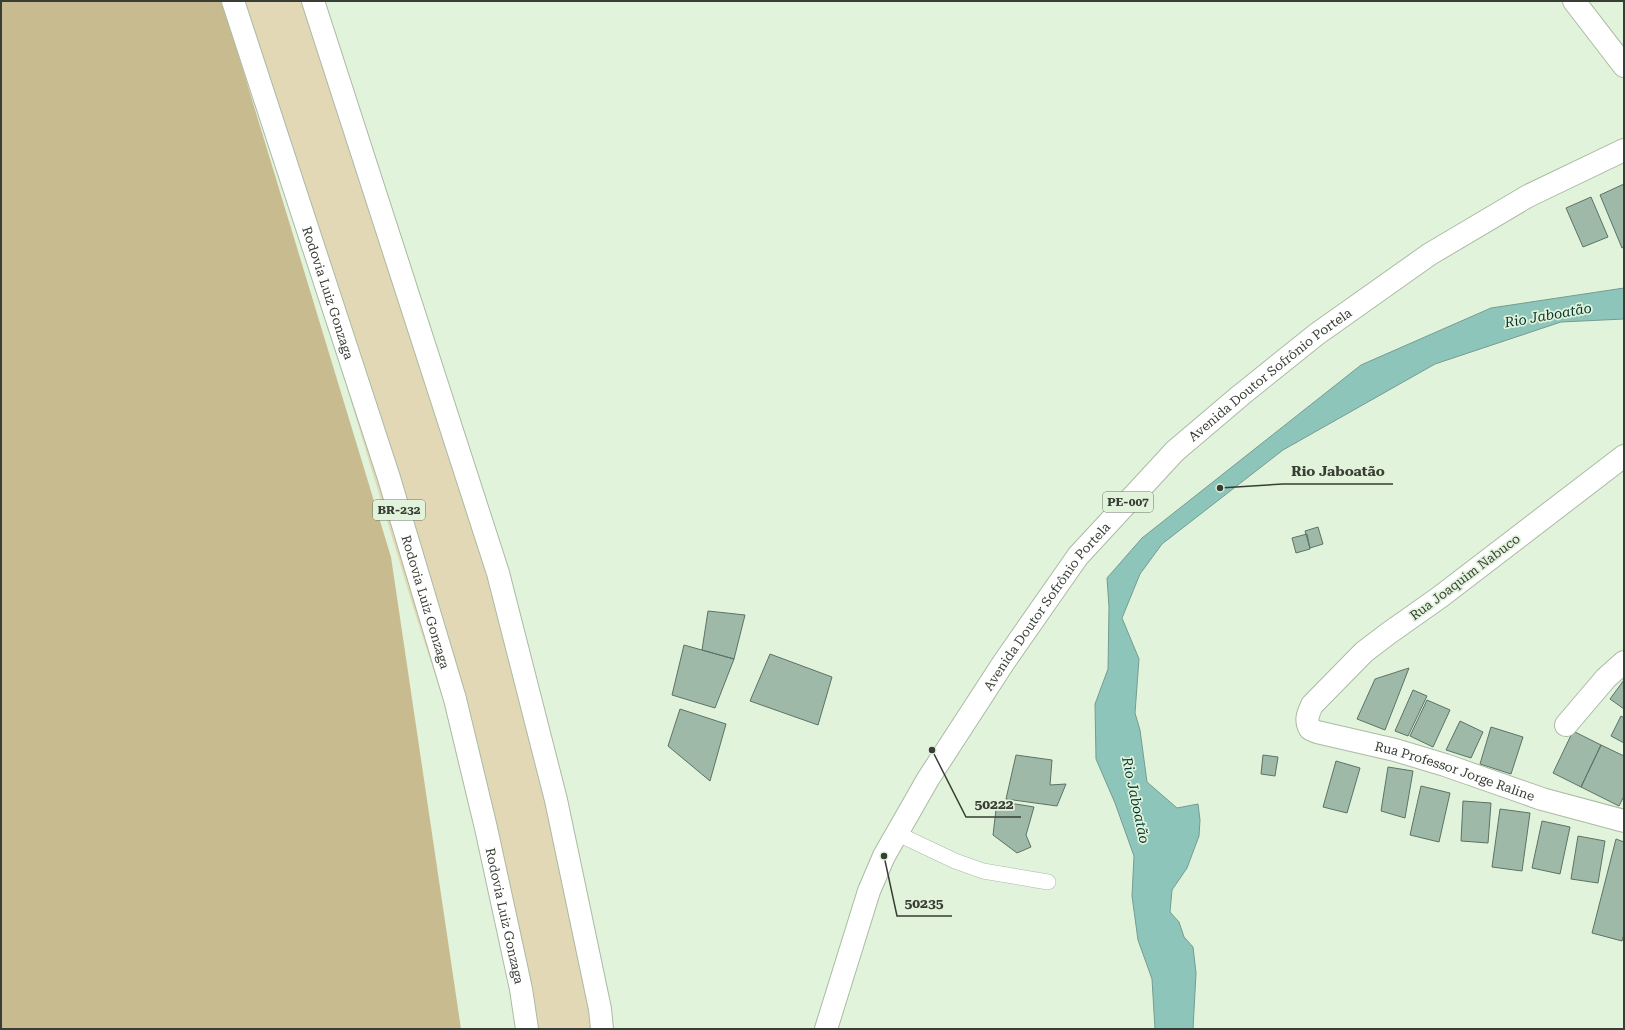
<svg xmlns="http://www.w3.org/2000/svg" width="1625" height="1030" font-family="'Roboto Serif',serif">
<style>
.green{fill:#e3d8b6}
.forest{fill:#c9bb90}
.water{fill:#8ec5ba;stroke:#749c92}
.building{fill:#9fb9a9;stroke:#5b7365}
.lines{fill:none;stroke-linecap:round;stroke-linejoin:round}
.service-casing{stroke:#aabaa3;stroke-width:16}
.minor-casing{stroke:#aabaa3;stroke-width:24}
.primary-casing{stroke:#aabaa3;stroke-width:24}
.trunk-casing{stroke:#aabaa3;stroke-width:24}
.service{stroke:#fff;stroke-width:15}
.minor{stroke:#fff;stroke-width:22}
.primary{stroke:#fff;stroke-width:22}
.trunk{stroke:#fff;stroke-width:22}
.labels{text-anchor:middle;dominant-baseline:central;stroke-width:3.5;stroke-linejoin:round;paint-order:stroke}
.shield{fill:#e2f3db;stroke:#6b7467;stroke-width:1}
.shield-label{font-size:12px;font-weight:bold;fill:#383e35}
.street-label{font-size:13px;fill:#383e35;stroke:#e2f3db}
.water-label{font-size:14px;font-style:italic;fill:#00352e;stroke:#e2f3db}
.leader{fill:none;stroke:#383e35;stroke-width:1.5}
.callout-dot{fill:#383e35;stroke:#e2f3db;stroke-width:1.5}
.callout-label{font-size:14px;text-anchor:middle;font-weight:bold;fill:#383e35;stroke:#e2f3db;stroke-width:3.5;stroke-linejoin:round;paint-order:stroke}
</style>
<rect width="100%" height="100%" fill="#e2f3db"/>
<path class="green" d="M230,1H316L470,472L609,1029H525L503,885L414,610Z"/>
<path class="forest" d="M1,1H222L391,557L461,1029H1Z"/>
<path class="water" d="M1624,288V319L1561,322L1435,364L1283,450L1162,544L1140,574L1122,618L1139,659L1135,713L1140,730L1147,782L1177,808L1198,804L1200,820L1199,836L1187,868L1172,890L1170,912L1179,922L1184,937L1193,947L1196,973L1193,1029H1155L1152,979L1138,940L1132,896L1134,856L1115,803L1096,759L1095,704L1108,669L1109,607L1107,578L1142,538L1361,365L1491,308Z"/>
<path class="building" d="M1624,184V247L1622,248L1600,195Z
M1591,197L1608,237L1583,247L1566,208Z
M1318,527L1323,544L1310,548L1305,531Z
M1307,534L1310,549L1296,553L1292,538Z
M708,611L745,615L734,659L702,650Z
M684,645L734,659L715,708L672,695Z
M770,654L832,677L818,725L750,701Z
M1409,668L1385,730L1357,719L1375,679Z
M1624,680V709L1610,699Z
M1413,690L1427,696L1408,736L1395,731Z
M1427,700L1450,710L1433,747L1410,736Z
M680,709L726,724L710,781L668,746Z
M1621,716L1624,718V743L1611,736Z
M1460,721L1483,732L1471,758L1446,750Z
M1491,727L1523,737L1511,774L1480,764Z
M1573,731L1601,745L1581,787L1553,773Z
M1601,745L1624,756V796L1619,806L1581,787Z
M1016,755L1052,760L1050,785L1066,784L1057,806L1006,799Z
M1263,755L1278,757L1275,776L1261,774Z
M1336,761L1360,768L1347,813L1323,807Z
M1388,767L1413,771L1405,818L1381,811Z
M1421,786L1450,793L1439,842L1410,835Z
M997,801L1034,807L1026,835L1031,847L1017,853L993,835Z
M1463,801L1491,803L1488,843L1461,841Z
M1500,809L1530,813L1522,871L1492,867Z
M1542,821L1570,827L1560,874L1532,868Z
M1578,836L1605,841L1598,883L1571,879Z
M1616,839L1624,842V934L1622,941L1592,933Z"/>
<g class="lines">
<g class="service-casing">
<path id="service" d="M898,834L955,861L983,871L1048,882"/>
</g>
<g class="minor-casing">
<g id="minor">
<path d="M1574,1L1624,66"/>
<path id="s1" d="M1624,456L1440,597L1389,633L1364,652L1312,705C1308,714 1305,720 1310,729L1317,732L1395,750L1445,765L1542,799L1624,821"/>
<path d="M1566,725L1606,678L1624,662"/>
</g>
</g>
<g class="primary-casing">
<g id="primary">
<path id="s2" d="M826,1029L869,891L884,856L928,779L1004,662L1078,556L1175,451L1241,395L1317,334L1430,254L1528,196L1624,150"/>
</g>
</g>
<g class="trunk-casing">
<g id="trunk">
<path id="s3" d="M233,1L389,478L455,699L486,828L521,989L527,1029"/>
<path d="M313,1L498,573L556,800L600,1009L602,1029"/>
</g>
</g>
<use href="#service" class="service"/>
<use href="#minor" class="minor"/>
<use href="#primary" class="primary"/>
<use href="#trunk" class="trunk"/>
</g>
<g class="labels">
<g class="shield">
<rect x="1103" y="492" width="50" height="20" rx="3"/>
<rect x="373" y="500" width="52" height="20" rx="3"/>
</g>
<g class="shield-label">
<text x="1128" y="502">PE-007</text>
<text x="399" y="510">BR-232</text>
</g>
<g class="street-label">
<text stroke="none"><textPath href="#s3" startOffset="307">Rodovia Luiz Gonzaga</textPath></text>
<text stroke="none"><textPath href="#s2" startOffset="805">Avenida Doutor Sofrônio Portela</textPath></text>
<text transform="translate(1465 577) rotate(-37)">Rua Joaquim Nabuco</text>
<text stroke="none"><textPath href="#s3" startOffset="631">Rodovia Luiz Gonzaga</textPath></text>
<text stroke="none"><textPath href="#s2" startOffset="481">Avenida Doutor Sofrônio Portela</textPath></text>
<text stroke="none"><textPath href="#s1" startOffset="576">Rua Professor Jorge Raline</textPath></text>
<text stroke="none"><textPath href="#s3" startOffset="955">Rodovia Luiz Gonzaga</textPath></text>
</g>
<g class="water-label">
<text transform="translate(1548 315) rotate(-10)">Rio Jaboatão</text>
<text transform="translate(1136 800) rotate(78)">Rio Jaboatão</text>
</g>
</g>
<path class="leader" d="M1220 488L1283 484H1393M932 750L966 817H1021M884 856L897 916H952"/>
<g class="callout-dot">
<circle cx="1220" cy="488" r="4"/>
<circle cx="932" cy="750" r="4"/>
<circle cx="884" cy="856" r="4"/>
</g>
<g class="callout-label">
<text x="1338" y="476">Rio Jaboatão</text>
<text x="994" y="809">50222</text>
<text x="924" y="908">50235</text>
</g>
<rect width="1625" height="1030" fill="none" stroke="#383e35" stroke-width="4"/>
</svg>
